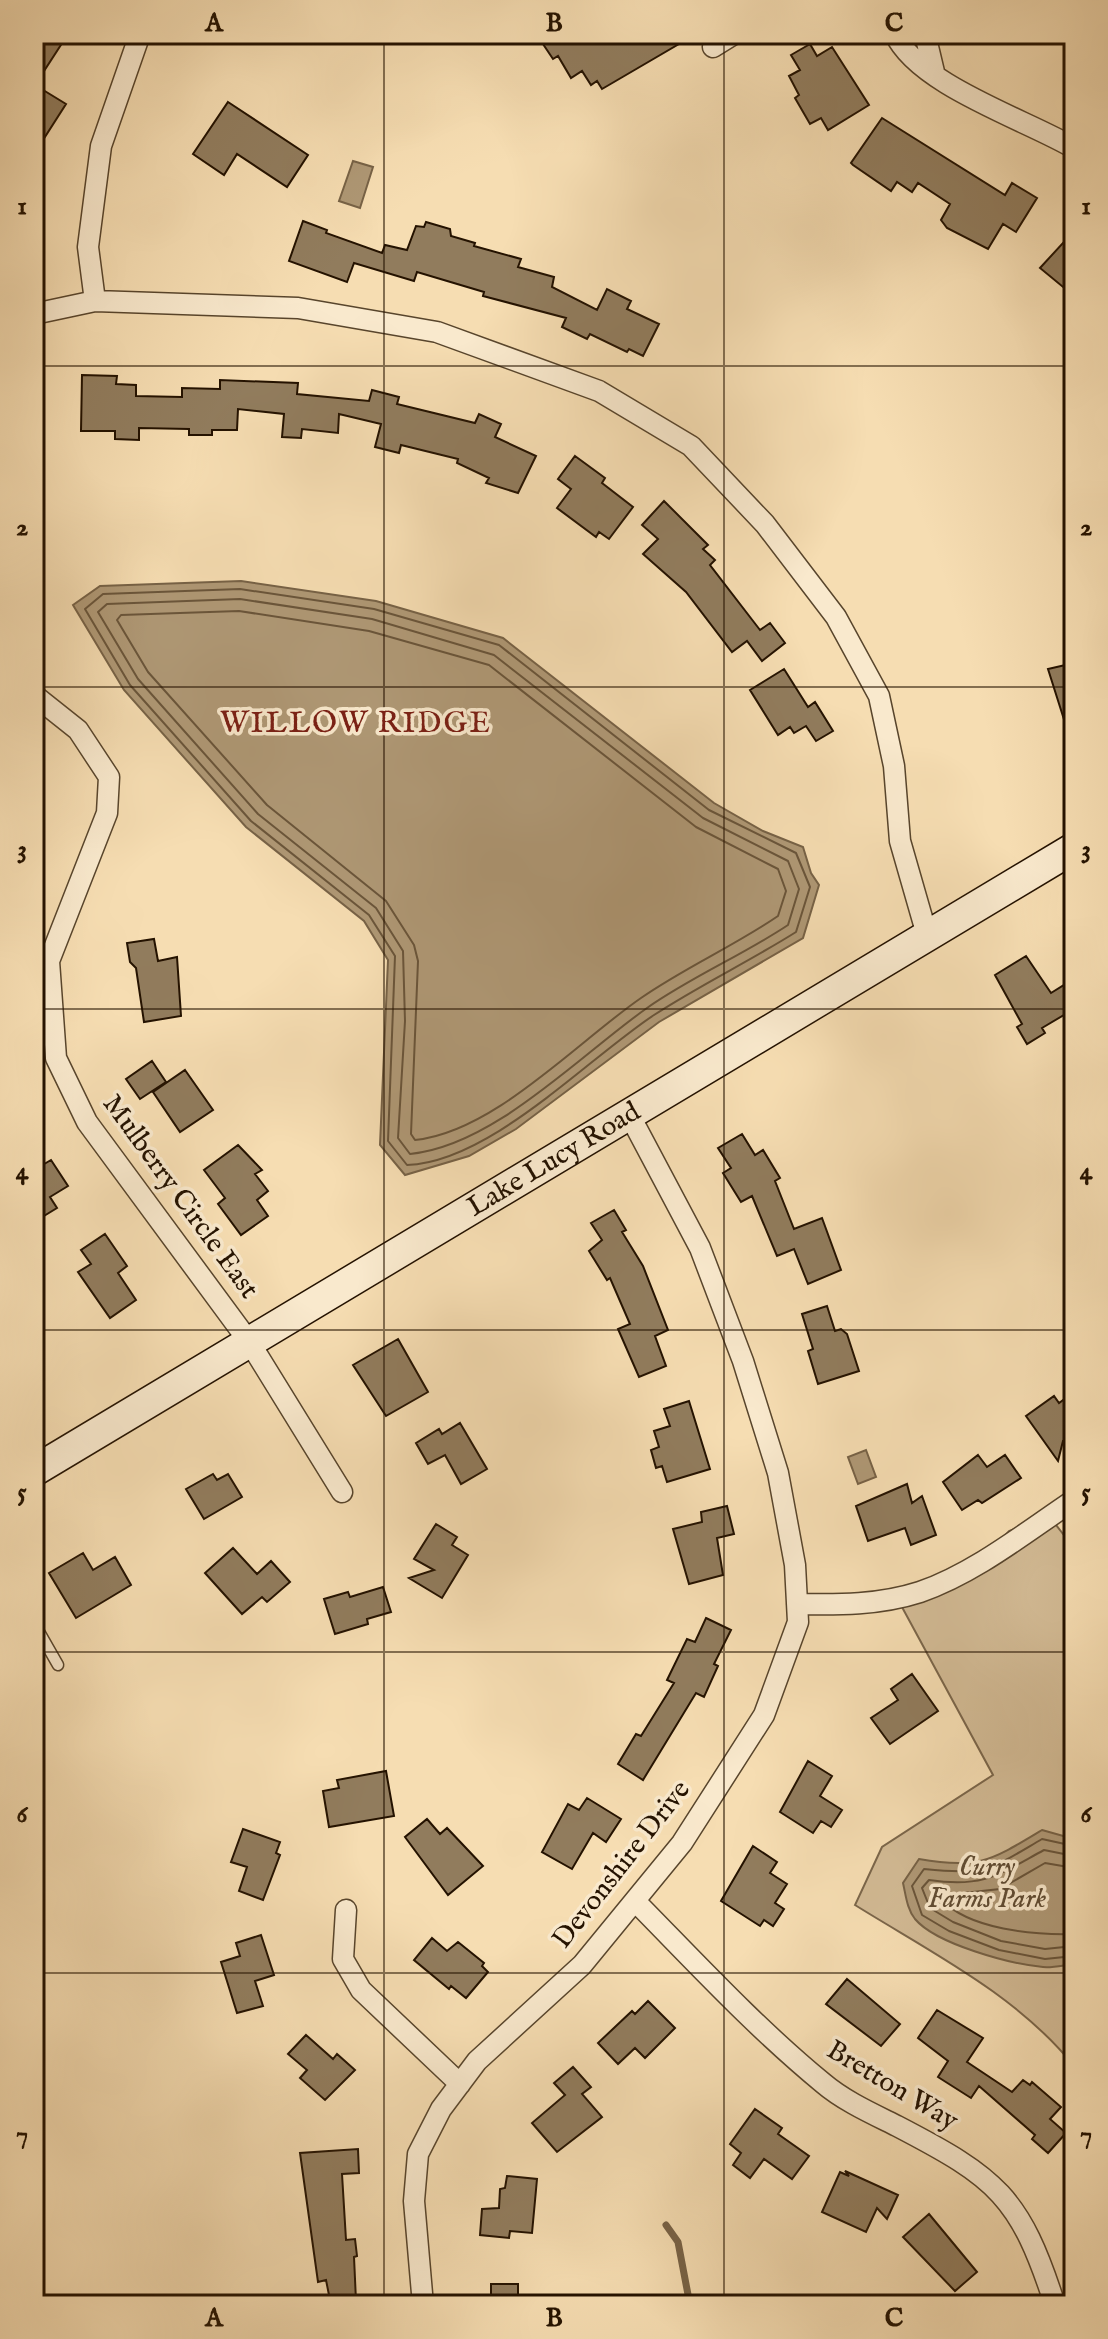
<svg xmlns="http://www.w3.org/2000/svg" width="1108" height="2339" font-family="'IM FELL English',serif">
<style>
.green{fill:#d2ba94;stroke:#7b664a;stroke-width:2}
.water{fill:#af9875;stroke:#776246;stroke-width:2}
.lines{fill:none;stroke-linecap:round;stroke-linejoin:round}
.shore{stroke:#6a553a;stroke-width:2}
.stream{stroke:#776246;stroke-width:7}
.building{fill:#917c5d;stroke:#241200;stroke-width:2}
.lane-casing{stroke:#58452c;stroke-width:13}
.street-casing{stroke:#58452c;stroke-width:23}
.secondary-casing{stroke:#241200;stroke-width:33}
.lane{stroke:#f9e9cd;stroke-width:10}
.street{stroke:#f9e9cd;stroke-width:20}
.secondary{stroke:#f9e9cd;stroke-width:30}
.grid{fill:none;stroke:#241200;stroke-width:2;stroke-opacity:0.55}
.labels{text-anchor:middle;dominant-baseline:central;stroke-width:7;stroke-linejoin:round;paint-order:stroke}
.street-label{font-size:28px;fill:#241200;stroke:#f9e9cd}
.park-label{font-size:28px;font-style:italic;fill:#614d34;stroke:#f9e9cd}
.neighbourhood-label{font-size:30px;letter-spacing:2px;fill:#7a1f14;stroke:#f9e9cd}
.neatline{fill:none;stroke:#241200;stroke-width:3}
.grid-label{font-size:26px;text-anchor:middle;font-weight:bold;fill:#241200}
</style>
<rect width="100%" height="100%" fill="#f6ddb2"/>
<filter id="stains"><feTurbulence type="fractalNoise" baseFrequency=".0025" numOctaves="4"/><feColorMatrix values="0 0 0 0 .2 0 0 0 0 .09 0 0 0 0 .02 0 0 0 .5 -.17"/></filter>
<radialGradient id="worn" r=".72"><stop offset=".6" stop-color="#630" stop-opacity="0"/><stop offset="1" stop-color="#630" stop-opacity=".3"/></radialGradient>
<path class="green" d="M1049,1516L1074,1548V2066C1017,1995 932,1953 855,1905L882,1847L993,1775L896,1596L983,1560L1009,1531Z"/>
<path class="water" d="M353,161L373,167L360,208L339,201Z
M241,581L376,601L503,638L714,803L763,831L803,847L811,873L819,885L803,938L659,1022L516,1129L469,1156L405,1175L380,1145L388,960L364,921L246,827L124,690L73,605L100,586Z
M866,1450L876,1477L858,1484L848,1457Z
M1042,1830L1074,1839V1964C1064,1965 1053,1968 1043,1967C1010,1964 936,1944 915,1919C907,1909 906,1896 903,1883L919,1859C979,1870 992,1860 1042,1830Z"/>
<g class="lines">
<path class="shore" d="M240,589L374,609L499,645L709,810L796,853L810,887L796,932C750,961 700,985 654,1015C586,1060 490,1162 407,1165L388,1141L395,956L369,915L251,821L130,685L85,609L103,594Z
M240,599L372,619L494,655L703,818L788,861L799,889L788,925C743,955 691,977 647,1008C580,1055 494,1146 410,1154L398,1138L405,1021L403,951L376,908L258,814L138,679L98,612L107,604Z
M239,611L369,631L489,665L696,827L778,869L786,891L778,916C734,946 684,968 641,998C577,1042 494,1132 415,1140L411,1134L418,961L414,945L386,901L267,805L148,672L117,620L121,615Z
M1074,1846L1042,1839C989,1870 987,1875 924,1869L912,1886L922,1915L949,1931L999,1950L1045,1959L1074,1956
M1074,1856L1044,1850C998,1875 984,1888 929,1880L922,1888L930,1908L953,1922L1001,1941L1045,1949L1074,1946
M1074,1868L1045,1863L1000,1889L945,1895L941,1899C969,1930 1035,1935 1074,1934"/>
<path class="stream" d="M666,2225L678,2242L690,2305"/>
</g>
<path class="building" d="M34,34H68L35,85L66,104L34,154Z
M558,34H696L602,89L597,81L591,85L582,71L571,78L558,56L553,59L543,44Z
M810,44L817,56L832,47L869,105L828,130L821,118L810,124L795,98L799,95L789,76L800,70L791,55Z
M228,102L308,155L287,187L237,154L224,175L193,154Z
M882,118L1005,195L1012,183L1037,198L1016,232L1003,224L988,249L947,228L941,220L950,204L918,183L912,192L897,182L891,191L853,165L851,163Z
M303,221L327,230L326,233L382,253L385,245L407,250L416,226L424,227L426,222L450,229L451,236L475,243L474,246L521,259L518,267L554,277L552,287L597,310L607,289L631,301L627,309L659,324L643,356L629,349L627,352L590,334L587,339L562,327L566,318L483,296L484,292L417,272L414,281L354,263L347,282L289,261Z
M1074,231V296L1040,268Z
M82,375L117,376L116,384L136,385V396L182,397V388L220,389V380L298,383L297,394L369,401L372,390L399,397L397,404L475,423L479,414L501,424L495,437L536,456L518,493L486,483L489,478L457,463L458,459L401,445L399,453L375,447L381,424L339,414L338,433L302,429L301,438L282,437L284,414L238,409L237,430H212V435H189V429L139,428V440L115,439V431H81Z
M575,456L605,478L602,483L633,507L609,539L599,532L596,537L557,508L571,489L558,479Z
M664,501L708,545L703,549L715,560L710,565L760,630L770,623L785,643L762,661L747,641L732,652L686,592L643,554L658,539L642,525Z
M1074,663V728L1067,729L1048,669Z
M784,669L808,707L815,702L833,731L816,741L806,726L794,733L790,727L778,735L750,690Z
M154,939L158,961L177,957L181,1016L144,1022L136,968L130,962L127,943Z
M1026,956L1051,993L1064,985L1074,1002V1009L1042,1028L1045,1033L1027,1044L1017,1027L1022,1024L995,975Z
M152,1061L166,1082L140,1099L126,1079Z
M185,1070L213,1110L180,1132L153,1092Z
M742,1134L755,1155L763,1150L780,1178L775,1181L794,1229L822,1218L841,1270L808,1284L794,1249L777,1256L752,1196L741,1202L723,1173L731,1168L718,1148Z
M238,1145L262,1170L255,1174L268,1191L257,1200L268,1216L241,1235L218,1204L225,1198L204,1170Z
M51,1160L68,1186L50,1197L57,1208L34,1222V1170Z
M614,1210L626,1230L622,1232L643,1266L668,1330L655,1336L666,1366L639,1377L618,1329L630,1324L610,1278L607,1280L589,1251L602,1240L591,1223Z
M105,1234L127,1266L118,1273L136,1300L110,1318L78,1272L91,1264L81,1250Z
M827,1306L835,1331L841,1329L847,1334L859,1371L818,1384L808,1351L813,1349L802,1314Z
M398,1339L428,1392L386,1416L353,1365Z
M1074,1392V1434L1063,1441L1058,1461L1026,1416L1054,1396L1059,1403Z
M689,1401L710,1469L667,1482L662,1466L656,1468L651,1450L659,1447L654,1431L670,1426L664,1409Z
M460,1423L487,1469L461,1484L445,1455L428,1464L416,1443L439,1429L442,1434Z
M978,1455L987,1467L1005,1455L1021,1478L982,1503L978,1500L962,1510L943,1482Z
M213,1474L217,1480L228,1474L242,1497L204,1519L186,1489Z
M907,1484L912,1503L922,1496L936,1535L911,1545L905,1528L868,1541L856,1506Z
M727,1506L734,1534L717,1538L723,1575L689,1584L673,1529L702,1522L701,1512Z
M436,1524L457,1537L452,1545L468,1555L442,1598L409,1578L434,1570L414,1559Z
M233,1548L257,1574L271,1561L290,1582L267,1602L262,1597L242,1614L205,1573Z
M83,1553L93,1570L115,1557L131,1585L76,1618L49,1573Z
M383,1587L391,1612L367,1619L368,1624L335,1634L324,1599L348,1592L350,1597Z
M706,1618L731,1630L714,1664L718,1666L704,1697L696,1693L643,1780L618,1764L636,1734L641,1736L674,1683L667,1680L687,1639L695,1642Z
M912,1674L938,1711L890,1744L871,1718L898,1700L891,1689Z
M808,1761L832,1776L820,1796L842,1810L831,1827L821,1821L813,1833L780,1812Z
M386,1771L394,1816L329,1827L323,1791L339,1788L337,1780Z
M587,1798L621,1819L606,1842L593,1833L572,1869L542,1852L568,1804L579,1810Z
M427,1819L440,1834L447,1828L483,1866L448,1895L405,1837Z
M243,1829L280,1842L276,1853L280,1855L263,1900L239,1891L247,1867L231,1862Z
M753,1846L777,1862L770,1873L787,1884L775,1903L784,1909L773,1926L764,1920L760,1926L721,1901Z
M261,1935L274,1975L255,1981L263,2006L237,2013L221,1962L240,1956L236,1943Z
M432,1938L447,1951L458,1942L484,1963L482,1966L488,1972L466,1998L451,1986L449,1989L414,1960Z
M847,1979L900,2024L881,2046L826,2004Z
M648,2001L675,2028L645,2058L635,2048L618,2064L598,2043L632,2011L635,2014Z
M937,2010L983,2038L967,2062L1012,2092L1023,2080L1030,2085L1032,2082L1061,2107L1050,2119L1066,2133L1048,2153L1032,2139L1035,2135L979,2086L971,2098L938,2077L948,2061L918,2038Z
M306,2035L333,2059L337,2054L355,2070L325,2100L300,2078L307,2070L288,2054Z
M573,2067L591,2087L582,2094L602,2117L557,2152L532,2123L565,2095L554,2083Z
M755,2109L782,2128L778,2134L809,2156L792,2179L764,2159L750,2178L733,2165L741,2153L730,2144Z
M358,2149L359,2173L342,2174L346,2240L355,2239L357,2256L354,2257L356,2301L331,2305L326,2280L318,2282L300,2153Z
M845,2171L898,2195L887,2219L877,2208L866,2232L822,2212L840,2172L849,2176Z
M507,2176L537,2179L532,2233L510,2231L509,2238L480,2235L482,2209L499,2208L500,2189L505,2188Z
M929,2214L977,2272L955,2291L903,2237Z
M491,2284H518V2305H491Z"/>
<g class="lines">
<g class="lane-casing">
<path id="lane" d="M34,1623L58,1665"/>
</g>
<g class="street-casing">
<path id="street" d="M895,34C918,85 1027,120 1074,148
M925,34L934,72
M713,47L734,34
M95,301L88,247L101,146L140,34
M34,314L95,301L298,308L437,332L599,391L691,446L765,524L836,617L879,696L894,766L900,841L927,935
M34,695L78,730L109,777L107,813L49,961L56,1058L87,1122L250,1343L342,1492
M797,1604C838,1605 880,1605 920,1592C975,1573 1026,1532 1074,1500
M635,1901C696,1963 756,2028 823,2083C844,2101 873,2114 897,2126C997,2178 1020,2196 1055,2305
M346,1910L343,1959L361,1990L460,2084
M423,2305L414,2201L418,2154L441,2109L477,2061L582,1965L682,1843L764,1715L798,1622L795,1565L778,1473L743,1361L700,1248L630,1116"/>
</g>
<g class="secondary-casing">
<g id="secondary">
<path id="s1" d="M34,1471L1074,848"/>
</g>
</g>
<use href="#lane" class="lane"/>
<use href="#street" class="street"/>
<use href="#secondary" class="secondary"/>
</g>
<path class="grid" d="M384,34V2305M724,34V2305M34,366H1074M34,687H1074M34,1009H1074M34,1330H1074M34,1652H1074M34,1973H1074"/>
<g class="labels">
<g class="street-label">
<text stroke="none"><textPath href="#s1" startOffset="606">Lake Lucy Road</textPath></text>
<text transform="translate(180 1197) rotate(54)">Mulberry Circle East</text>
<text transform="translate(622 1865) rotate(-52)">Devonshire Drive</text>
<text transform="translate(892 2086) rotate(31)">Bretton Way</text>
</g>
<g class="park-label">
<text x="987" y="1867">Curry<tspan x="987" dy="32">Farms Park</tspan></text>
</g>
<g class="neighbourhood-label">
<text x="356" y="724">WILLOW RIDGE</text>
</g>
</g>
<rect width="1108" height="2339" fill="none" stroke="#f6ddb2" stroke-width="88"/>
<rect x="44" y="44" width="1020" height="2251" class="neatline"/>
<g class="grid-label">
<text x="214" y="31">A</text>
<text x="554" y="31">B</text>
<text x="894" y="31">C</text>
<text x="22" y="214">1</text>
<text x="1086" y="214">1</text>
<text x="22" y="535">2</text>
<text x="1086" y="535">2</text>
<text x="22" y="857">3</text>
<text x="1086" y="857">3</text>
<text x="22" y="1179">4</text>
<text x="1086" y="1179">4</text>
<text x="22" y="1500">5</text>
<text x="1086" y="1500">5</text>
<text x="22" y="1822">6</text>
<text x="1086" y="1822">6</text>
<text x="22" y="2143">7</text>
<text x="1086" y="2143">7</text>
<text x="214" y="2326">A</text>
<text x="554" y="2326">B</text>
<text x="894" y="2326">C</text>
</g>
<rect width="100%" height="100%" filter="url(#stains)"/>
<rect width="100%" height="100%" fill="url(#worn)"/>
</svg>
